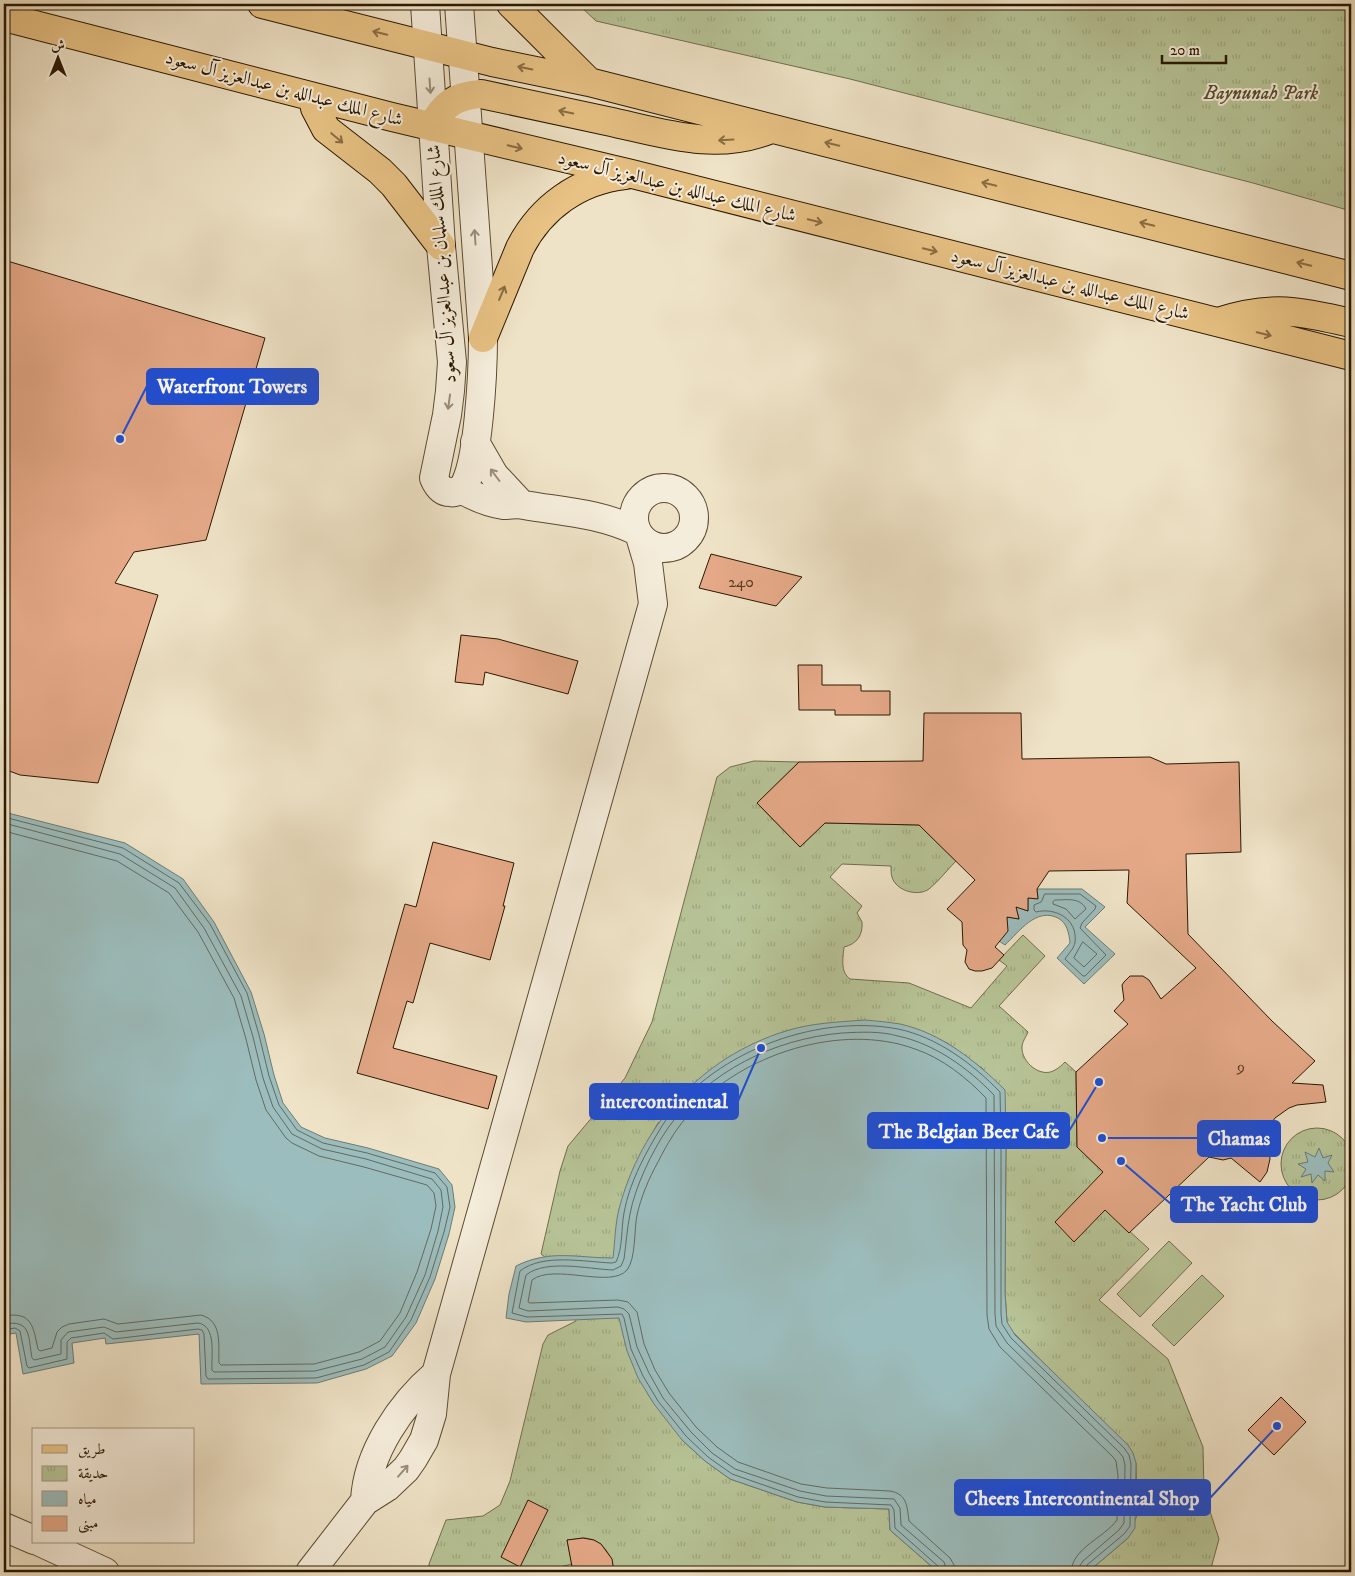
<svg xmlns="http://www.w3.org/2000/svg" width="1355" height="1576" font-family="'IM FELL DW Pica',Amiri,serif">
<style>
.park{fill:url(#park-tufts);stroke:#716e4c}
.pitch{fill:#b7c497;stroke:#716e4c}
.water{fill:#9cbdbd;stroke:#6f7b71}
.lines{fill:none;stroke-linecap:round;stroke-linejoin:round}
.shore{stroke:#646a5e;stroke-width:1}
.building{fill:#e5a988;stroke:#2b1800}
.minor-casing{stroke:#5c4b32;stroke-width:30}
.major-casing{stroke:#2b1800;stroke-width:30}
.minor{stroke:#f5eddb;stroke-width:28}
.major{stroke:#e8c284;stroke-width:28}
.oneway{stroke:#8a6d42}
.oneway2{stroke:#9a8d78}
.labels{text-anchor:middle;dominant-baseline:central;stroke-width:4;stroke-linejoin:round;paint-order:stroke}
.number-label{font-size:16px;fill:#5a3c22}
.street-label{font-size:19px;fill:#2b1800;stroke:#f5eddb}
.park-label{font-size:19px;font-style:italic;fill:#554c2d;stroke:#f5eddb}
.leader{fill:none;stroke:#1d4ed8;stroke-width:2}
.callout-dot{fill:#1d4ed8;stroke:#f5eddb;stroke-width:2}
.callout{fill:#1d4ed8;stroke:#1d4ed8;stroke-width:2}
.callout-label{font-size:20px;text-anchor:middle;font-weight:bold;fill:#fff}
</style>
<defs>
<pattern id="park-tufts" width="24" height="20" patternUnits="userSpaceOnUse" patternTransform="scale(1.25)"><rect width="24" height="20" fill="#b7c497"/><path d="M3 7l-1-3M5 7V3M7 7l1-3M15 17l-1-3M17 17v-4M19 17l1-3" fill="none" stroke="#9ea880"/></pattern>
</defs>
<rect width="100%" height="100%" fill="#efe3c7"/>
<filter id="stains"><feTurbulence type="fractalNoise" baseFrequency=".004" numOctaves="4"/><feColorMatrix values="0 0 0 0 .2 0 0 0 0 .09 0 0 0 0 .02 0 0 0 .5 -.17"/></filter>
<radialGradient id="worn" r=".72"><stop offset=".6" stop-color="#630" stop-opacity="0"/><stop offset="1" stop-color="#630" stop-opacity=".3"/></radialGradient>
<path class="park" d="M578,4H1351V211L1253,183L850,79L596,21Z
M754,761L799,762L757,803L800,847L825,823L919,825L956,861C947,870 939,881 929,889C918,897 896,891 892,877C891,874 891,869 891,866L842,864L830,877L862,906L857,913L862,922C863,935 857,944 844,947C843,958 840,972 850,979L909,983L971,1008L1007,966L999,960L1023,935L1045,956L999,1006L1028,1032C1026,1037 1022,1042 1022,1047C1021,1062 1041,1079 1055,1070C1059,1068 1062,1065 1065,1062L1076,1072L1077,1147L1103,1172L1104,1208L1149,1249L1099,1300L1168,1359L1203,1447L1204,1493L1219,1539L1210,1572H1088L1128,1538L1137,1515L1136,1463L1073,1393L1009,1328L1007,1322L1005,1293L1006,1139L983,1069L947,1043L923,1032L658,1123C642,1151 629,1179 619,1211L682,1440L705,1461L730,1479L797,1502L825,1507L889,1509L890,1530L938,1572H613C613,1555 602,1539 584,1538C579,1538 573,1540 567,1540L572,1564L548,1570L546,1572H429V1564L446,1520L483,1516L500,1505L510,1481L543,1344L548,1335L576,1321L555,1265L541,1254L560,1171L568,1146L625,1078L652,1022L717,777L730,767Z
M1281 1164a36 36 0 1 1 72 0a36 36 0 1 1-72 0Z"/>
<path class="pitch" d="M1169,1241L1192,1263L1140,1317L1117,1294Z
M1202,1275L1224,1296L1174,1346L1152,1325Z"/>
<path class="water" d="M4,812L125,843L183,879L214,922L251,992L264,1034L274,1075L283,1103L301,1127L325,1138L368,1148L439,1169L452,1185L455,1207L449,1234L435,1279L416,1323L392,1356L366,1369L317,1383L201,1384L199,1334L106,1344L105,1338L72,1343L74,1363L23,1374L16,1333L4,1335Z
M1037,889H1082L1105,907L1085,927L1115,954L1084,984L1057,958L1070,943C1069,933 1067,923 1058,918C1036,907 1019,932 1005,945L999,941L1007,917L1019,919L1016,907L1028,911V898H1038Z
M865,1020C876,1021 888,1022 900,1024C941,1033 976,1061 1005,1090L1006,1139L1005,1293L1007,1322L1015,1335L1128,1445L1133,1453L1136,1463L1135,1528L1128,1538L1088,1572H938L890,1530L889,1509L825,1507L797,1502L730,1479L705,1461L682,1440L654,1404L638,1378L627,1351L619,1318L526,1322L506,1318L509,1294L516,1266C550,1249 577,1258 613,1258C615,1242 615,1225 619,1209C641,1125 701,1057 786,1031C811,1023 838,1022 865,1020Z
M1319,1148L1323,1158L1332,1155L1328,1163L1334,1172L1325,1171V1181L1318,1175L1312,1183L1311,1174L1301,1177L1306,1169L1298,1164L1308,1162L1305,1152L1315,1157Z"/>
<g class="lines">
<path class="shore" d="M4,817L123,848L179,883L210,924L247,993L259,1035L269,1076L279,1105L297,1130L323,1143L367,1153L435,1173L447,1187L450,1207L444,1232L430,1277L411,1320L389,1352L364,1365L316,1378L208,1379L206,1376L204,1334L202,1330L198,1329L113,1339L104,1333L71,1338L67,1342V1359L29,1368L27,1366L20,1331L15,1328L4,1330
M4,823L120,854L175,888L204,928L241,996L253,1037L263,1078L273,1107L292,1134L322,1149L366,1159L432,1179L441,1190L443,1207L438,1231L425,1275L406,1317L385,1347L362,1359L315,1371L214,1372L212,1370C211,1356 217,1326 198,1323L116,1332L104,1327L68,1332L61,1340V1354L34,1360L32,1358C28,1337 32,1319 4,1324
M4,831L117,861L169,893L198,932L234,998L246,1039L256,1080L266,1110L286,1138L292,1143L319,1156L364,1167L427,1185L434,1193L436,1206L431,1229L417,1272L400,1313L380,1341L359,1352L314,1364L221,1365L219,1363C218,1345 223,1321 201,1315L118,1324L104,1319L69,1324L62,1327L57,1332L52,1348L40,1351L38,1349C33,1326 32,1311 4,1316
M1045,894H1080L1096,906L1095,909L1082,923L1080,928L1106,955L1085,976H1083L1065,959C1068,954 1074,949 1075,942C1078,919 1055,907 1036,912L1034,910V905L1041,902Z
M1055,900C1067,900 1080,897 1086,909L1075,919L1066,909L1053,904V902Z
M1083,942L1097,954L1084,967L1074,958Z
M941,1572L939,1567L895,1528L894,1510L891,1505L825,1502L798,1497L732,1474L708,1457L686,1436L658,1401L643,1376L631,1349L624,1318L622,1314L527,1317L512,1313L520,1271C543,1253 585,1262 612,1263L616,1262C623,1248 621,1228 624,1213C629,1183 646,1152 662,1126C708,1054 815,1013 898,1029C937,1037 973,1064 1000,1092L1001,1139V1314L1002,1324L1011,1338L1124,1448L1129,1455L1131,1464L1130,1526L1124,1534L1087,1565L1085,1572
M947,1572L944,1562L901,1525L900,1508L894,1499L826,1496L800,1491L735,1469L712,1453L691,1432L663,1398L649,1373L637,1347L629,1314L624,1309L618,1307L528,1311L519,1308L526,1275C546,1259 588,1269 613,1270L621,1266L624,1259C626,1244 627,1229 630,1214C635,1187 652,1151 668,1128C708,1071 774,1039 842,1033C861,1032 880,1031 898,1036C935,1044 968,1068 994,1095L995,1314L996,1326L1007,1343L1119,1452L1123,1457L1125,1465L1124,1523L1119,1530L1083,1561L1079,1567L1078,1572
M955,1572L954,1565L950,1558L909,1521C907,1506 907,1494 890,1491L827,1488L801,1484L738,1462L717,1447L696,1427L669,1393L655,1370L644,1344L637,1312L628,1302L618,1300L530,1303L528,1302L532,1280C554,1263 611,1289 627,1270C636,1259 634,1229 637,1215C641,1197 649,1178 658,1162C667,1144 677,1127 691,1112C741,1054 842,1022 915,1049C942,1058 967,1078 986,1098L987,1315L989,1329L1000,1347L1113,1457L1116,1461L1118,1476L1117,1520C1104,1538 1072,1548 1071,1572"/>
</g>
<path class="building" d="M4,260L265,338L206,540L134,552L115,583L158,595L98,783L20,775L4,769Z
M711,554L802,577L776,606L699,588Z
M461,635L498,639L578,661L568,694L485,672L483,685L455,682Z
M798,665H822V685H861V691H890V715H835V710H799Z
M924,713H1021L1022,759L1150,757L1166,764L1239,762L1241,852L1186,854L1188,934L1272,1021L1315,1061L1292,1083L1323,1085L1326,1102L1297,1105L1289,1108L1275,1118L1263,1135L1269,1149L1270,1159L1267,1172L1260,1182L1231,1158L1223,1160L1209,1157L1129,1233L1105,1210L1074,1242L1055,1222L1103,1172L1077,1147L1076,1072L1128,1024L1114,1011L1124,1000L1122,985L1124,982L1130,976H1143L1149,980L1161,999L1196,968L1127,903L1129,870L1049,871L1037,889L1038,899L1028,898V911L1016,907L1019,919L1007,917L1008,931L995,947L1004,955L992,968L982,971H975L969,969L965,962L967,950L963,945L962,922L947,909L975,880L919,825L825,823L800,847L757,803L799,762L923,761Z
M433,842L514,863L503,906H505L490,960L430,943L413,1003L407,1001L393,1048L497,1076L488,1109L357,1073L405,904L416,907Z
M1281,1397L1306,1422L1274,1455L1248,1430Z
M528,1500L548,1510L520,1567L501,1557Z
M583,1538L594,1540L601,1544L612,1559L614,1572H573L567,1540Z"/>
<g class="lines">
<g class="minor-casing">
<path id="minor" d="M425,4L441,246L452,362L450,391L447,415L434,478C437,485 441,492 450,492C453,493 458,491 461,489C479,474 483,364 483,338L459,4
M475,442L494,475L521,504
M634 518a30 30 0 1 1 60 0a30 30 0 1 1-60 0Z
M461,489C475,497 488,503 504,505C511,505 517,503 524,505C565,512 598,513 637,531
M365,1501C367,1453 401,1404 436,1374
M4,1527L34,1540
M40,1542L105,1572
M310,1572L365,1501L387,1487L406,1469L413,1459L424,1440L432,1414L436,1374L653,604L648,563L640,536"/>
</g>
<g class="major-casing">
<path id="major" d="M262,4L492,62L589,82L1351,276
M511,4L589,82
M4,17L392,117L632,174L1351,356
M313,97L315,108L326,129L380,171L394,185L441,246
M432,127C443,104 455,96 481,94C523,103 565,112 607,121C663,133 715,152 771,129
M1221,321C1272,305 1300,311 1351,323
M483,338L520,248C541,207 579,180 625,175"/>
</g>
<use href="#minor" class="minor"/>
<use href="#major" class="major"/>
</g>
<defs><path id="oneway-shaft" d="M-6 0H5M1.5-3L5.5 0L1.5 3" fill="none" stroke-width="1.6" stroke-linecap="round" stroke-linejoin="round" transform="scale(1.25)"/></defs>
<g class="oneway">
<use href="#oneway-shaft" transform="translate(380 33) rotate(-166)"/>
<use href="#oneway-shaft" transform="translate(525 68) rotate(-168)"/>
<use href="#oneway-shaft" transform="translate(566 112) rotate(-168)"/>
<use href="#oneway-shaft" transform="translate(337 138) rotate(40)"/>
<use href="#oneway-shaft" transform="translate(726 140) rotate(177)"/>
<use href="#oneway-shaft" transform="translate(832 144) rotate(-166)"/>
<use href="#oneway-shaft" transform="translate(515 147) rotate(13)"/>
<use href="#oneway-shaft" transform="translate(989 184) rotate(-166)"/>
<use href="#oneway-shaft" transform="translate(815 221) rotate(14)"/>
<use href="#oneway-shaft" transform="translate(1147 224) rotate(-166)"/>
<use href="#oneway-shaft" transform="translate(930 250) rotate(14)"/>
<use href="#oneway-shaft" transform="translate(1304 264) rotate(-166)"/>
<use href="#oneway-shaft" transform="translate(502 293) rotate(-67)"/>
<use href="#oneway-shaft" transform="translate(1264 334) rotate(14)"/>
</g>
<g class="oneway2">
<use href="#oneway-shaft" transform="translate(430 86) rotate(86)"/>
<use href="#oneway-shaft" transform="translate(475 237) rotate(-94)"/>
<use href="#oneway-shaft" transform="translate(449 402) rotate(98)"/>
<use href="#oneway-shaft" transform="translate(495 475) rotate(-127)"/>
<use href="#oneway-shaft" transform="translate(403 1471) rotate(-49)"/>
</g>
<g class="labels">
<g class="number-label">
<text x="741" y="582">240</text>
<text x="1241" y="1067">9</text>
</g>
<g class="street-label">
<text transform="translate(284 89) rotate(15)">شارع الملك عبدالله بن عبدالعزيز آل سعود</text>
<text transform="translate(677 187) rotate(14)">شارع الملك عبدالله بن عبدالعزيز آل سعود</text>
<text transform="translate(442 264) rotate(-94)">شارع الملك سلمان بن عبدالعزيز آل سعود</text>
<text transform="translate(1070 285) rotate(14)">شارع الملك عبدالله بن عبدالعزيز آل سعود</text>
</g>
<g class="park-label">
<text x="1261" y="93">Baynunah Park</text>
</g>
</g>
<path class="leader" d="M120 439L147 386M761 1048L738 1101M1099 1082L1069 1131M1102 1138L1198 1138M1121 1161L1171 1204M1277 1426L1210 1498"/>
<g class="callout-dot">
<circle cx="120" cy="439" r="5"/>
<circle cx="761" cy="1048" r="5"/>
<circle cx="1099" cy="1082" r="5"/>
<circle cx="1102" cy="1138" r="5"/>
<circle cx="1121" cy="1161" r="5"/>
<circle cx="1277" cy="1426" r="5"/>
</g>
<g class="callout">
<rect x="147" y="369" width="171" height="35" rx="5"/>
<rect x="590" y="1084" width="148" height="35" rx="5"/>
<rect x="868" y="1113" width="201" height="35" rx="5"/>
<rect x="1198" y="1121" width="82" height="35" rx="5"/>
<rect x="1171" y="1187" width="146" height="35" rx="5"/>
<rect x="955" y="1480" width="255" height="35" rx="5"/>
</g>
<g class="callout-label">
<text x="232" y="393">Waterfront Towers</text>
<text x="664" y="1108">intercontinental</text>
<text x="969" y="1138">The Belgian Beer Cafe</text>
<text x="1239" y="1145">Chamas</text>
<text x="1244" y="1211">The Yacht Club</text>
<text x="1082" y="1505">Cheers Intercontinental Shop</text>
</g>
<rect width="1355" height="1576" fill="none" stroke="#efe3c7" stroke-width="20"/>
<rect x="5" y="5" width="1345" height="1566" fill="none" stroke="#2b1800" stroke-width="2.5"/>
<rect x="10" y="10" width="1335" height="1556" fill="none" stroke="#2b1800"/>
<rect x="32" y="1428" width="162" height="115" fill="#f5eddb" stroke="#a49883"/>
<rect x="42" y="1445" width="25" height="8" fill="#e8c284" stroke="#a49883"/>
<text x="78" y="1454" font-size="15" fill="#2b1800">طريق</text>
<rect x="42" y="1466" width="25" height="15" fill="url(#park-tufts)" stroke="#a49883"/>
<text x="78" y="1478" font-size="15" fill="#2b1800">حديقة</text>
<rect x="42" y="1491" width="25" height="15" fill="#9cbdbd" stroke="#a49883"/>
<text x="78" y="1504" font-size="15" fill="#2b1800">مياه</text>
<rect x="42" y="1516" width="25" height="15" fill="#e5a988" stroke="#a49883"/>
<text x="78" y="1528" font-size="15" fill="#2b1800">مبنى</text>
<g transform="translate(58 58)" stroke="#f5eddb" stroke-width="4" paint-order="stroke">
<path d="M0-4L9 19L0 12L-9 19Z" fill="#2b1800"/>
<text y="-8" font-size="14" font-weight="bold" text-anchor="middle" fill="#2b1800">ش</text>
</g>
<path d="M1162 55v8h64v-8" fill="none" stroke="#2b1800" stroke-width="2.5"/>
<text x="1170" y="55" font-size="15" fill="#2b1800" stroke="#f5eddb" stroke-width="4" paint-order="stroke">20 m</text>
<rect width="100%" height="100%" filter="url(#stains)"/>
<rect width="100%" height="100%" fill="url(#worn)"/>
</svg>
